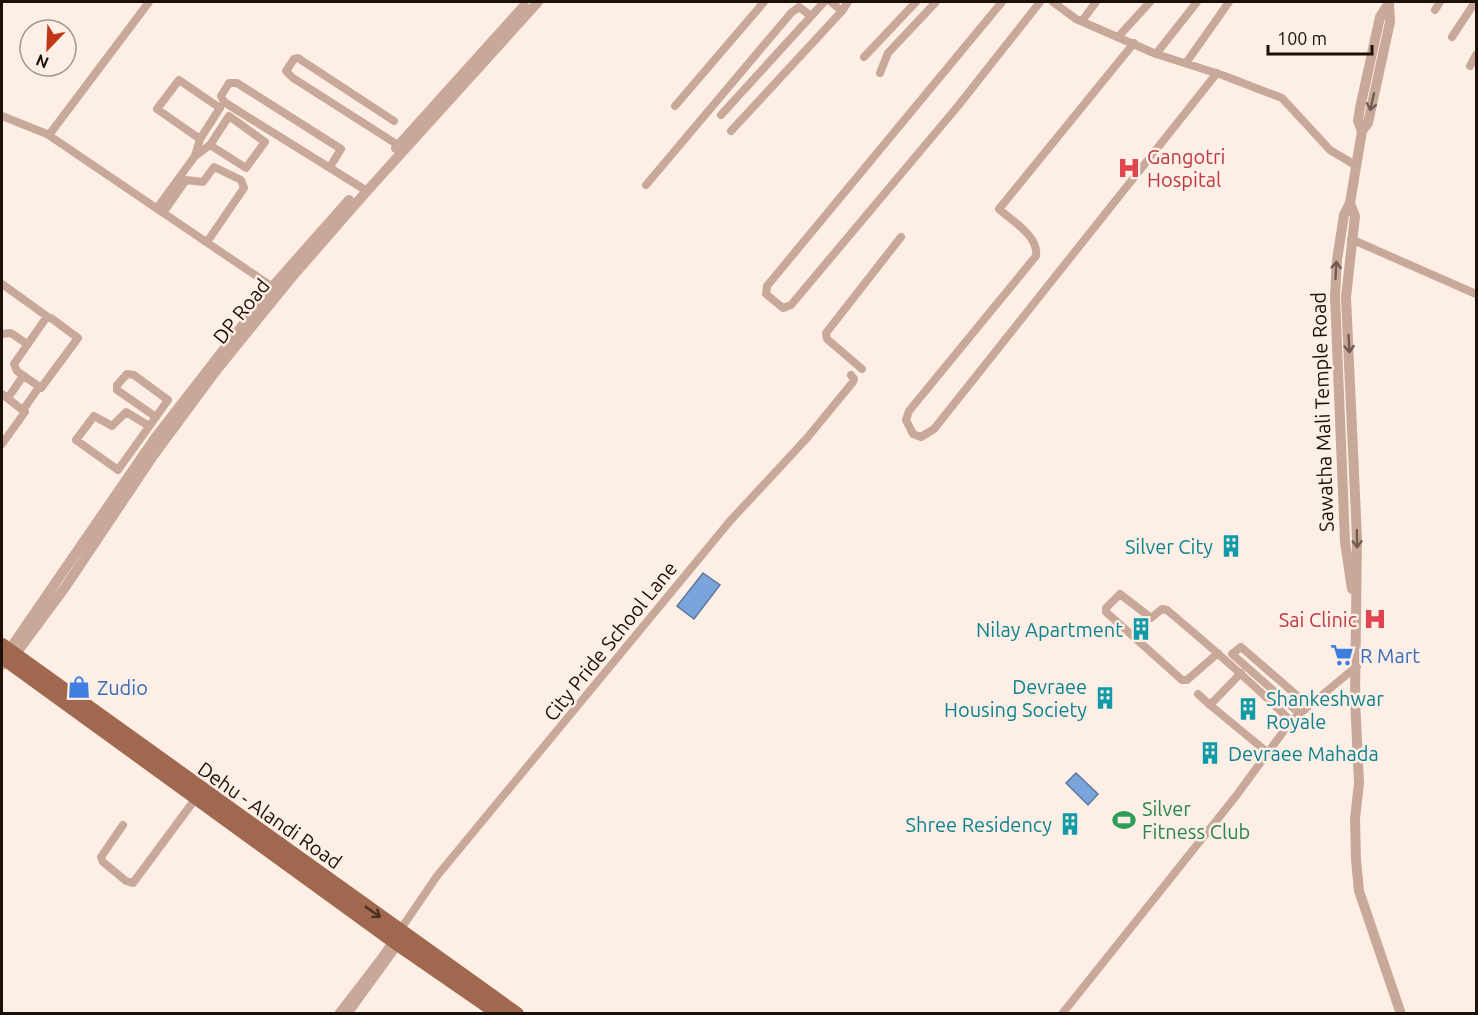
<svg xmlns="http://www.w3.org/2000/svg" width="1478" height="1015" font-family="Ubuntu,sans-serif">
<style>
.water{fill:#7aa4dc;stroke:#5e789d;stroke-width:1.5}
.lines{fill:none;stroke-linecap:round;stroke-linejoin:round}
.minor{stroke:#c8a899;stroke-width:8}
.tertiary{stroke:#c8a899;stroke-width:10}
.primary{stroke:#a0694f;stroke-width:14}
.oneway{stroke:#725c51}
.oneway2{stroke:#4a2f22}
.labels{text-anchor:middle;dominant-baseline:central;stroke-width:5;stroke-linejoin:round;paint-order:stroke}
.health-label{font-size:20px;fill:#be3a42;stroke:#feefe6;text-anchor:start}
.street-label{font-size:20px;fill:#1c1009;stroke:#feefe6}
.culture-label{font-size:20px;fill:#0d838f;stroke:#feefe6;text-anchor:end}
.shop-label{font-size:20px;fill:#366cbe;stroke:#feefe6;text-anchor:start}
.leisure-label{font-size:20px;fill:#27864d;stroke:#feefe6;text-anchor:start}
</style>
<rect width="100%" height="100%" fill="#feefe6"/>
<path class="water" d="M703,573L720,585L694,619L677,606Z
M1076,773L1098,794L1088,805L1066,783Z"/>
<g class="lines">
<path class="minor" d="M1002,2L767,286L766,294L783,308L791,305L958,106L1040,2
M1053,2L1076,19L1156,54L1222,75L1282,98L1330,150L1355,165
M1435,10L1440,2
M842,11L848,2
M1082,21L1096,2
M1118,37L1150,2
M1452,37L1475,2
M1134,43L999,209C1012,221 1039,236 1036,256L909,411L906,420L913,434L921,437L934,429L1217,73
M1156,54L1197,2
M864,57L916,2
M1186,63L1229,2
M1470,66L1476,55
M880,73L888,53L936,2
M675,106L764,2
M721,115L824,2
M2,116L47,134L277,290
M394,121L298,58L294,59L286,71L293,78L398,145
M731,131L842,11L831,2
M49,135L149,2
M195,156L200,139L220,108L179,80L157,109L200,139
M330,167L341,149L237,83H229L221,96L224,102L367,191
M646,185L791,13L799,7L811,16
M157,208L195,156L210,145L229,116L265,142L246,168L210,145
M163,213L186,180L203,182L214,167L241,180L244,188L207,242
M1351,239L1476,294
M2,284L48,317
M46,318H51L78,338L41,388L17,371L14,364Z
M2,334L11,333L27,344
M862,369L827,339L826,333L901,237
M2,394L25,412L2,444
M8,398L23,376
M23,410L39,387
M149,426L126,412L112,426L94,416L76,440L118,470L168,400L134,375L127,374L117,385V390L156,417
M1218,653L1187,680H1182L1106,612V608L1120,594L1151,618L1162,609L1167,610C1210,646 1252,683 1291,721
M1241,673L1210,705L1267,752
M1198,694L1210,705
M1299,713L1232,654L1241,647L1309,706
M123,825L101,857L103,862L126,881L133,883L196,798
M338,1014L381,958L437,876L730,521L807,438L853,382L854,379L851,375
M348,1014L401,941
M1062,1014L1236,796L1291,721L1357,666"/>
<path class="tertiary" d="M1362,131L1358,121L1360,108L1380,17L1389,3
M396,148L524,6
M1350,203L1355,216L1346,297L1357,539L1355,699L1359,783L1355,819L1356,860L1359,891L1401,1014
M1352,589L1345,542L1335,296L1337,260L1344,215L1350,203L1362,131L1368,123L1390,22L1389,2
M5,656L155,438L273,286L349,200
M2,665L15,655L66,586L153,456L215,372L292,277L367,191L538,2"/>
<path class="primary" d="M2,645L517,1014
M2,657L399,945L499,1014"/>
</g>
<defs><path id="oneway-shaft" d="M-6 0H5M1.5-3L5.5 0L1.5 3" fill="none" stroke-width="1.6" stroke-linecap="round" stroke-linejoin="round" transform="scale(1.5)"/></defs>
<g class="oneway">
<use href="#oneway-shaft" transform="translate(1372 102) rotate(103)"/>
<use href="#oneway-shaft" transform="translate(1336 270) rotate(-87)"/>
<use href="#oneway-shaft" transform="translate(1349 344) rotate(87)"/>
<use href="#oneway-shaft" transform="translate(1357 539) rotate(89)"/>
</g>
<use class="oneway2" href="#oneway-shaft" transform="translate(373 912) rotate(35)"/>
<defs>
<g id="hospital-bare" transform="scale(1.8)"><path d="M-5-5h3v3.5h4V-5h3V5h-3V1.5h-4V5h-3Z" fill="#e0444e" stroke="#feefe6" stroke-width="2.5" paint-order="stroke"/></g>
<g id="building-bare" transform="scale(1.8)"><path d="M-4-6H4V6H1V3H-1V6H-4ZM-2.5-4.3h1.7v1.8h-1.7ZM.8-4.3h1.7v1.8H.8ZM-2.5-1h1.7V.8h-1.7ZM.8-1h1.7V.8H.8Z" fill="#0f9aa8" stroke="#feefe6" stroke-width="2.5" paint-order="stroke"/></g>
<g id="supermarket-bare" transform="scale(1.8)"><path d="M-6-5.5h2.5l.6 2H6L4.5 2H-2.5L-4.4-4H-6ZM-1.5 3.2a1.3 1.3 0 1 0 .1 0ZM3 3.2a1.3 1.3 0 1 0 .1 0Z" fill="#3f7fe0" stroke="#feefe6" stroke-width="2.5" paint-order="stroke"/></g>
<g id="shop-bare" transform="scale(1.8)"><path d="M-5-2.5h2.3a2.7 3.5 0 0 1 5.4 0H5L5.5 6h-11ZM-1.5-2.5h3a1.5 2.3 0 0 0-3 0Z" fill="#3f7fe0" stroke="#feefe6" stroke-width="2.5" paint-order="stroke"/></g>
<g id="stadium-bare" transform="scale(1.8)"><path d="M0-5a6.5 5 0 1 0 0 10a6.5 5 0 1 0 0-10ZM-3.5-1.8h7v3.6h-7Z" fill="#2e9e5b" stroke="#feefe6" stroke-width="2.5" paint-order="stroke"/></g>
</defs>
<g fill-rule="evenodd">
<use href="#hospital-bare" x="1129" y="168"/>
<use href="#building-bare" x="1231" y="546"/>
<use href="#hospital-bare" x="1375" y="619"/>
<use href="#building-bare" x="1141" y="629"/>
<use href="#supermarket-bare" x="1342" y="655"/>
<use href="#shop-bare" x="79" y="687"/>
<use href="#building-bare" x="1105" y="698"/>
<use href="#building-bare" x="1248" y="709"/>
<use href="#building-bare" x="1210" y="753"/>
<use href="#stadium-bare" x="1124" y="820"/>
<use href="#building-bare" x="1070" y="824"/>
</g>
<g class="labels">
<g class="health-label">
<text x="1147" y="156">Gangotri<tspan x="1147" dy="23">Hospital</tspan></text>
<text x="1357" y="619" text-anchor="end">Sai Clinic</text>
</g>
<g class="street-label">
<text transform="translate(241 311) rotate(-51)">DP Road</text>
<text transform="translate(1322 412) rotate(-92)">Sawatha Mali Temple Road</text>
<text transform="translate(610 641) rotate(-51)">City Pride School Lane</text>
<text transform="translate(270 815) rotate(35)">Dehu - Alandi Road</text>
</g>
<g class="culture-label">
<text x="1213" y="546">Silver City</text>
<text x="1123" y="629">Nilay Apartment</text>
<text x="1087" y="686">Devraee<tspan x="1087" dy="23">Housing Society</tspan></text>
<text x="1266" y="698" text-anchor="start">Shankeshwar<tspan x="1266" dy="23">Royale</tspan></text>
<text x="1228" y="753" text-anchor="start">Devraee Mahada</text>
<text x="1052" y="824">Shree Residency</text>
</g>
<g class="shop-label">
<text x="1360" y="655">R Mart</text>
<text x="97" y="687">Zudio</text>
</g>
<g class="leisure-label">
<text x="1142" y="808">Silver<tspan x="1142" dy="23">Fitness Club</tspan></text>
</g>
</g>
<rect width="1478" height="1015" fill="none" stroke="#1c1009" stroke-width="6"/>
<g transform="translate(48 48) rotate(203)"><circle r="28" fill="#feefe6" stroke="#a4968e" stroke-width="1.5"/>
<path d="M0-4.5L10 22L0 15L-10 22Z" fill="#c03618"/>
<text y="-9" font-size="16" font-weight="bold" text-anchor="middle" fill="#1c1009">N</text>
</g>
<path d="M1268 45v9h104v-9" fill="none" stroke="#1c1009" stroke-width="3"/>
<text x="1277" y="45" font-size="18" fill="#1c1009" stroke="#feefe6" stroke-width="4.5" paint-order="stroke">100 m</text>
</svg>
